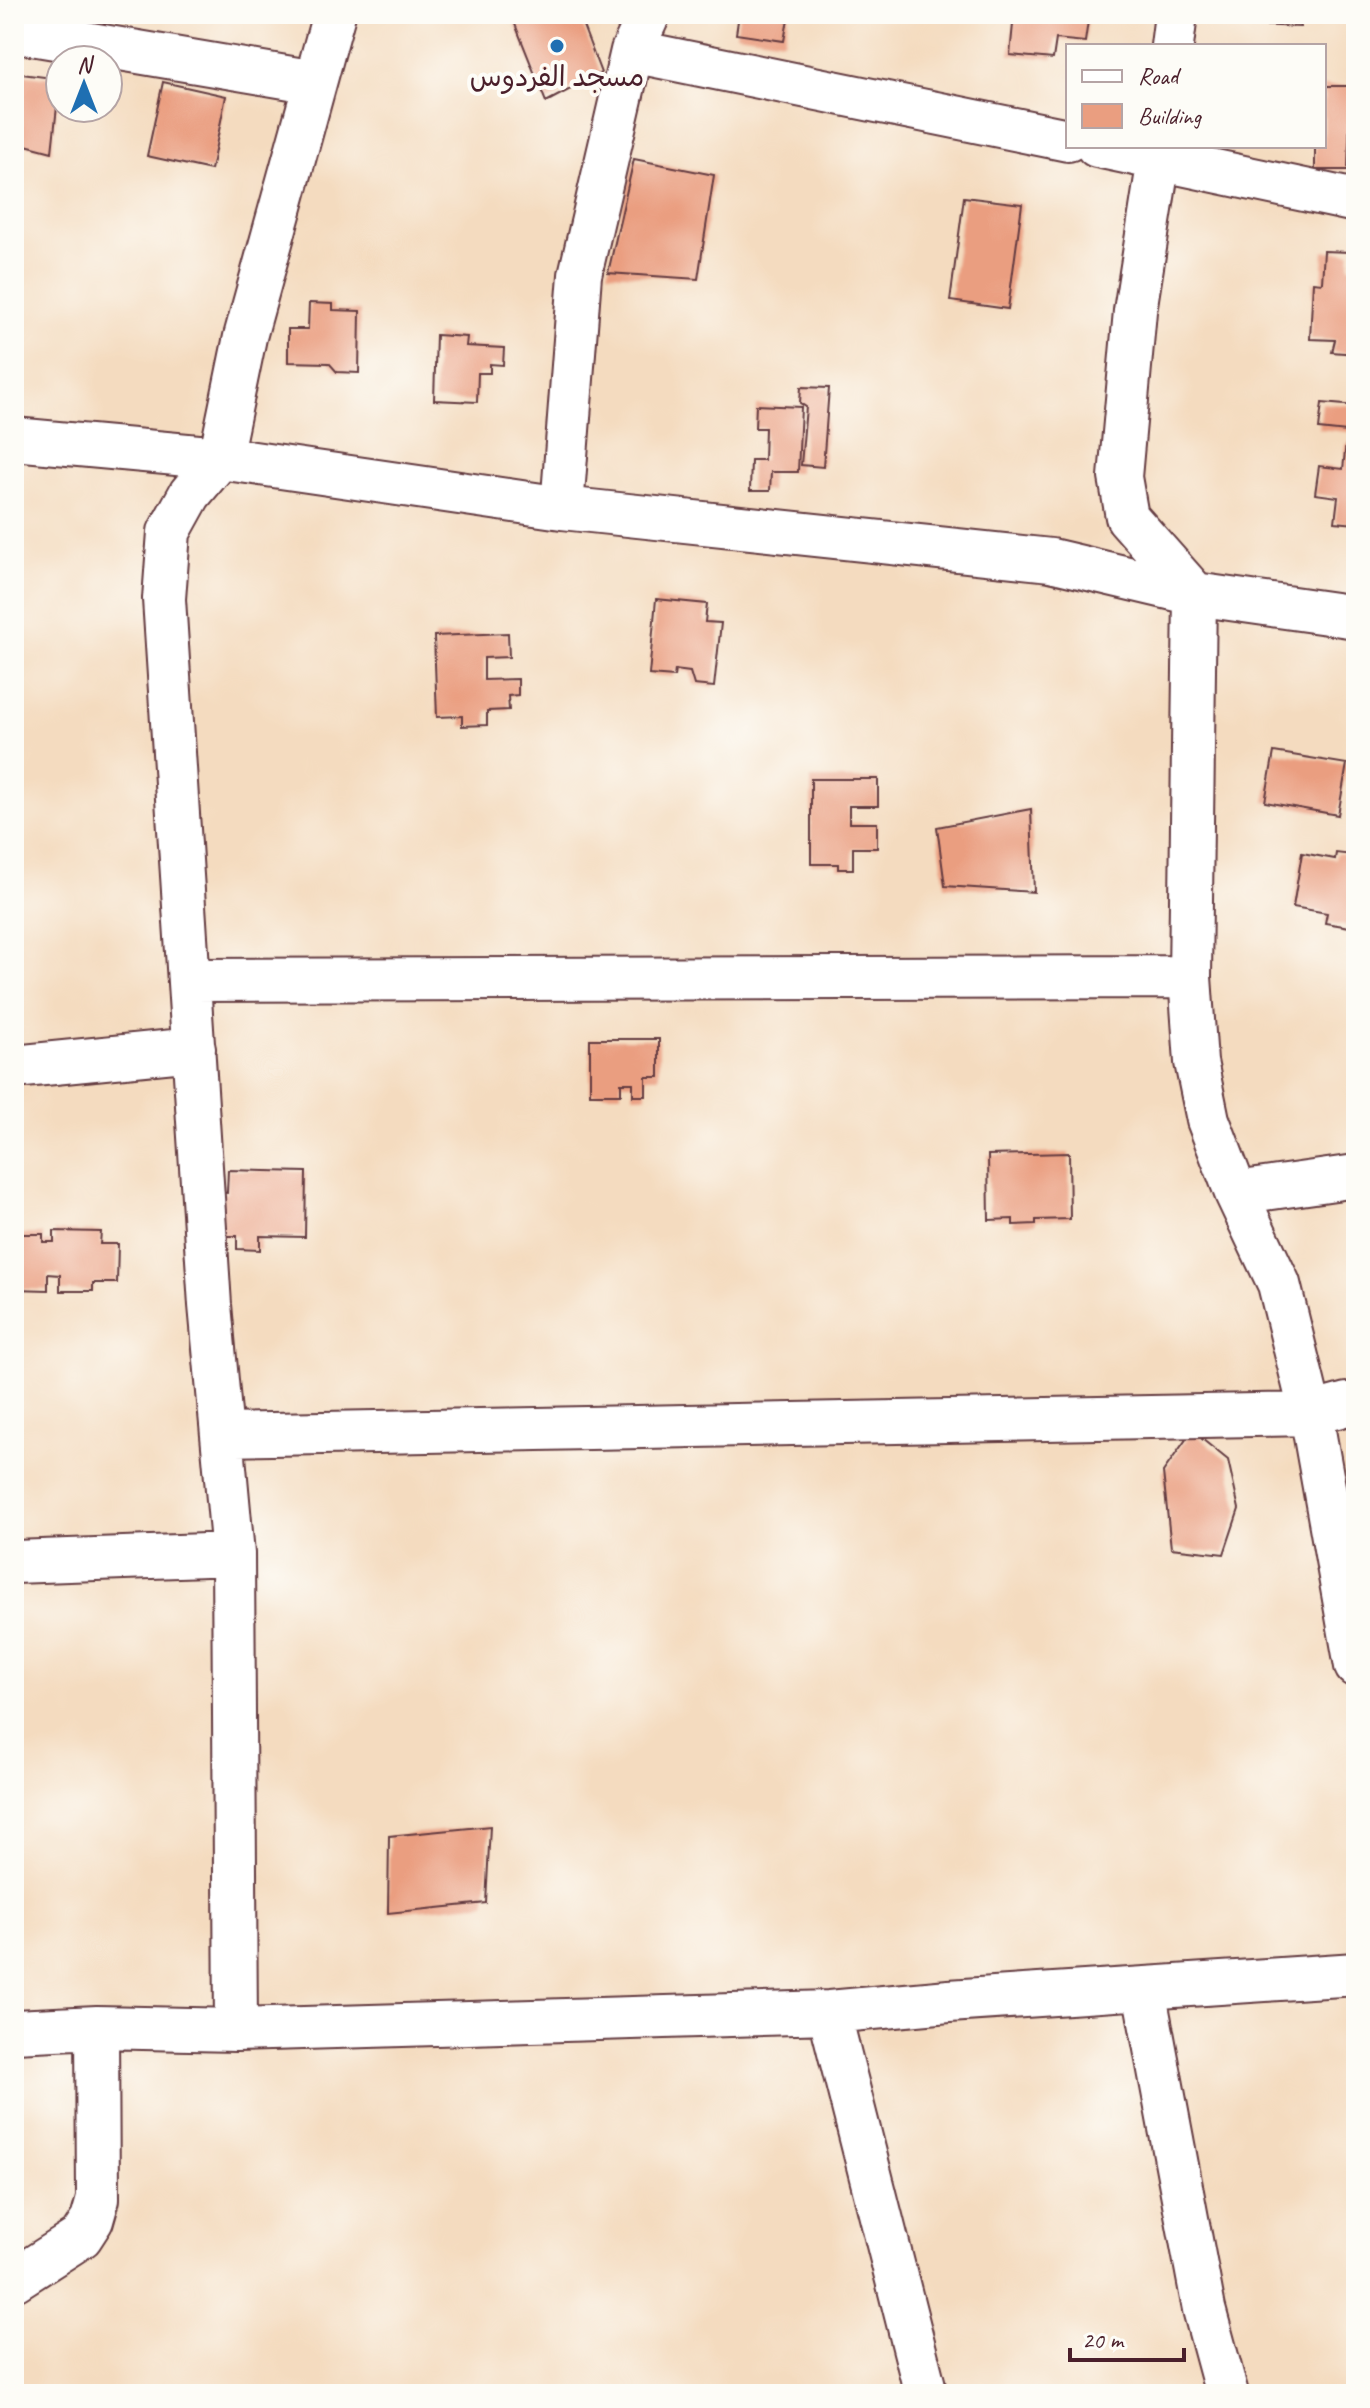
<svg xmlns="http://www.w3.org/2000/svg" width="1370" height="2408" font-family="Caveat,'Playpen Sans Arabic',sans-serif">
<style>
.building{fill:#ea9e80}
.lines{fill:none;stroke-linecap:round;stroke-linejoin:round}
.street-casing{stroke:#643b41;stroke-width:46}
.street{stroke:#fff;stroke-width:42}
.poi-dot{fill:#1f6fb2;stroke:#fdfcf7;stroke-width:3}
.labels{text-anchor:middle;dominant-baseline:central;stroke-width:8;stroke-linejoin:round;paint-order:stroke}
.poi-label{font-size:28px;fill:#4a1f2b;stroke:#fdfcf7}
</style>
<rect width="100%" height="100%" fill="#fdfcf7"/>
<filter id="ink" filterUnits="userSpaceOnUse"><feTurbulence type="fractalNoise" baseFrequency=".0125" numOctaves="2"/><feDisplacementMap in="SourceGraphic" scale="16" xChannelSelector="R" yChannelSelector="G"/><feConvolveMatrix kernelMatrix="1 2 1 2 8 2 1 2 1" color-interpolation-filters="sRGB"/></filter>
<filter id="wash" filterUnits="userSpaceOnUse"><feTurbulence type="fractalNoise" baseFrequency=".006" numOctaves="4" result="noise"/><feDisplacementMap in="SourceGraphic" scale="32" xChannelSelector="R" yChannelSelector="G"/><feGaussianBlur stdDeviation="1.8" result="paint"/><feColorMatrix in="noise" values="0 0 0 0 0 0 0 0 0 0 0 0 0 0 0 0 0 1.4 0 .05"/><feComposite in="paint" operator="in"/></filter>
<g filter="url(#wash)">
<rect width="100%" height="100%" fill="#f4dbbf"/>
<g id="blocks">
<path class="building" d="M511,14H586L580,18L601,73L546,102Z
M739,14H789L784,41L736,34Z
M1014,14H1089L1085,42L1056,39L1053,59L1010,55Z
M1233,14H1300V27L1233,24Z
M14,73L60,79L52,152L14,142Z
M163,82L226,96L211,170L147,156Z
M1324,86H1356V112L1350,111L1348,170H1315V146H1324Z
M634,159L714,175L698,279L608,273Z
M964,197L1022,204L1008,309L950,301Z
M1324,251L1350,252L1349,266L1356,267V354L1332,352L1335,340L1310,339L1313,282L1322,283Z
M309,303L333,304V310L360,311L359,373L337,372L329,363L288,362V329H308Z
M436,335L467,337L466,346L504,348L503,365L490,364V373H478L477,402L434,400Z
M801,387L829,388L823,467L801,465L806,407L800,403Z
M1322,403L1356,406V433L1319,429Z
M756,405L801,407L798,472H771L770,491H750L751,460H764L765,428H755Z
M1346,443L1356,445V524L1335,522L1338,497L1315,494L1319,466L1343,469Z
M656,599L707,604L705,622L721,623L714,687L694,685L690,672L675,670L674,677L649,675Z
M508,633L509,657L484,658V680L518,679V695L508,696L509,710L487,711V725L462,726V716L437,717L434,636Z
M1274,752L1347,764L1338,815L1265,802Z
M811,779H878V806H849V823H877V848H853V869H838V864H811Z
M1031,809L1034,892L945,886L937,827Z
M1302,853L1335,859L1336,853L1353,855L1351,866L1356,867V928L1325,923L1327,913L1293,907Z
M590,1039H659V1077H646V1096H633V1083H621V1094H590Z
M1069,1153L1070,1219L1036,1220V1224L1013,1225V1219L989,1220L988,1155Z
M228,1170L306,1172L305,1237L260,1236V1250L237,1249V1236H217V1192L227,1193Z
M54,1231L101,1232L100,1244H118L117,1283H93V1291H60V1275L48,1274V1290L14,1289V1234H43V1242H54Z
M1192,1431L1228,1460L1239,1509L1224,1554L1171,1548L1163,1472Z
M490,1826L486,1903L388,1913L389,1836Z"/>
</g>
</g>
<g filter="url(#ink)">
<use href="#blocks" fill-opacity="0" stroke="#643b41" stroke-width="2"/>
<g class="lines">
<g class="street-casing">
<path id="street" d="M14,31L315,82
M1172,46L1176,14
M632,51L1068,140
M1097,146L1356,201
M1161,146L1135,311L1120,477L1127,517L1195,594L1190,977L1196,1062L1208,1120L1236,1193L1279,1284L1311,1414L1356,1666
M14,439L220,458L562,508L1051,560L1195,594L1356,617
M562,508L580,275L632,51L649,14
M190,980L1190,977
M14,1067L194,1049
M1236,1193L1356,1176
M222,1435L1311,1414L1347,1404H1356
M14,1562L233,1554
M1144,1990L1204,2309L1227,2394
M829,2012L926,2394
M236,2030L233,1554L210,1305L164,599L169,532L190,494L220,458L245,337L334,14
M14,2031L97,2027L236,2030L829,2012L949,2001L1356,1974
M14,2280L81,2237L92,2220L98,2199L97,2027"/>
</g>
<use href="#street" class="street"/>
</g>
</g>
<circle class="poi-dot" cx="557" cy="46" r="8"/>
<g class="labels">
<g class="poi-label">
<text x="557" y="76">مسجد الفردوس</text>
</g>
</g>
<rect width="1370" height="2408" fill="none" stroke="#fdfcf7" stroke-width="48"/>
<rect x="1066" y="44" width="260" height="104" fill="#fdfcf7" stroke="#b5a4a5" stroke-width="2"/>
<rect x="1082" y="70" width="40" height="12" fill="#ffffff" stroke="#b5a4a5" stroke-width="2"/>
<text x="1138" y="84" font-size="24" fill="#4a1f2b">Road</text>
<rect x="1082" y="104" width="40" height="24" fill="#ea9e80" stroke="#b5a4a5" stroke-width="2"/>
<text x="1138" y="124" font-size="24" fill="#4a1f2b">Building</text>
<g transform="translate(84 84)"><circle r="38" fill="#fdfcf7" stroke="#b5a4a5" stroke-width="2"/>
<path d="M0-6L14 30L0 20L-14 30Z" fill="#1f6fb2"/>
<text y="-12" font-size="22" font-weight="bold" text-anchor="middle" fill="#4a1f2b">N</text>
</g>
<path d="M1070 2348v12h114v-12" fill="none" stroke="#4a1f2b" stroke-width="4"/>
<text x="1082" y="2348" font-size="24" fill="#4a1f2b" stroke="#fdfcf7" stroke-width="6" paint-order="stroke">20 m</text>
</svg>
